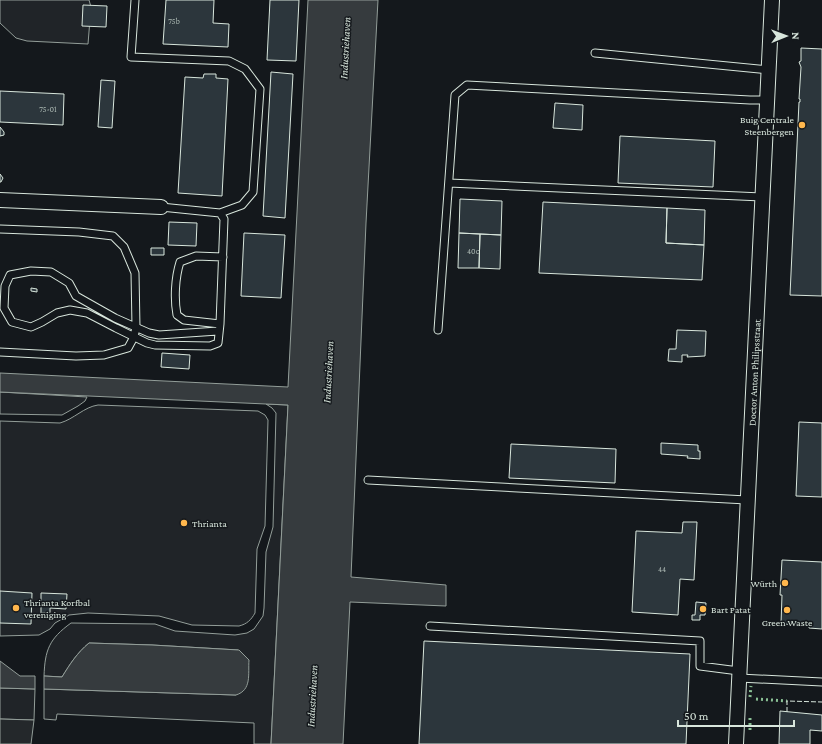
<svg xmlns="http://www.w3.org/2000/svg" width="822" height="744" font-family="'Crimson Pro',serif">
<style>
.green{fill:#202428;stroke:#939e99}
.parking{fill:#24282b;stroke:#939e99}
.water{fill:#363b3e;stroke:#939e99}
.building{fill:#2c363c;stroke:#d8e6dc}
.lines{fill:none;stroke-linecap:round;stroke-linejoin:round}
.lane-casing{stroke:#d8e6dc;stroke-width:9}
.street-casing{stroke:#d8e6dc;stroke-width:16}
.lane{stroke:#14181c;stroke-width:7}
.street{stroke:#14181c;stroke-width:14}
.hedge{stroke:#8ac095;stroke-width:3;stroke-dasharray:2 3;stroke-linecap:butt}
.fence{stroke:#d8e6dc;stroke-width:1;stroke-dasharray:5 2;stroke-linecap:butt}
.poi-dot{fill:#ffb74d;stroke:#14181c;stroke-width:1.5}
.labels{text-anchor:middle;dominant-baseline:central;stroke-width:3;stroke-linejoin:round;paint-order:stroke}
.number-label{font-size:8px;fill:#adbab4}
.poi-label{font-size:10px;fill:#d8e6dc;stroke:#14181c;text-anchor:start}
.street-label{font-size:10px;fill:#d8e6dc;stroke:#14181c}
.water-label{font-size:11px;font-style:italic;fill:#d8e6dc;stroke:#14181c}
</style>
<rect width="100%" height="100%" fill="#14181c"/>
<path class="green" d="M0,0H89L91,7L88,44L27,41L16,38L0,23Z
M0,392L87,397L85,401L78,406L62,415L0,414Z
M266,404L288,405L271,744H254V723L57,714L56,720L44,719V689L236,695L238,650L152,645L89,643C77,653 70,664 62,677L44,676C45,650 49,639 71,623L155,624L175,631L235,635L247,633L254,629L263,616L264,608L266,552L273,527L276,413L272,408Z
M98,405L258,411L265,415L268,420L265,526L257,549L255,613C251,620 247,624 239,626L192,625L159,616L88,613L69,615L55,623L50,629L39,635L0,636V421L60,423C74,419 84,407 98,405Z
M0,688L35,689L34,720L0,719Z"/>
<path class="parking" d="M0,719L34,720L31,744H0Z"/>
<path class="water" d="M308,0H378L366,223L351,577L446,585V606L350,602L343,744H271L288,405L0,392V373L288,387Z
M89,643L152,645L239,650L249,660C248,674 252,690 236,695L44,689V676L62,677C70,664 77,653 89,643Z
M0,661L20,676H35V689L0,688Z"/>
<path class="building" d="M166,0H214L213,23L229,24L228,47L163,44Z
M270,0H299L296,61L267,60Z
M83,5L107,6L106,27L82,26Z
M801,48L822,49V296L790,295L799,102H800V99H799L801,67L799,62L801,61Z
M271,72L293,74L285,218L263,216Z
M204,74H216V78L228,79L222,196L178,193L185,77L203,78Z
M101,80L115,81L112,128L98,127Z
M0,91L64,94L63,125L0,122Z
M555,103L583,105L582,130L553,128Z
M0,127L4,132V135L0,136Z
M620,136L715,141L713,187L618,183Z
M0,174L3,178L1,182H0Z
M460,199L502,201L501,235L459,233Z
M543,202L667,208L666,243L704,245L702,280L539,273Z
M667,208L705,210L704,245L666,243Z
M169,222L197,223L196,246L168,245Z
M244,233L285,235L281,298L241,296Z
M459,233L480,234L479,268H458Z
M480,234L501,235L500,269L479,268Z
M151,248H164V255H151Z
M31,288L37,289V292L31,291Z
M677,330L706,331L705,356L687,357L688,355H682V362L668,361L669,349H676Z
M162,353L190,355L189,369L161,367Z
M799,422L822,423V497L796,496Z
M661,443L698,445V451H700V459L687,458L688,456L661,454Z
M511,444L616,449L615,483L509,478Z
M683,522H697L694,580L680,579L678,615L632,612L636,531L682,533Z
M782,560L822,562V629L809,628V625L781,624L782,595H780Z
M0,591L32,593L31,624L0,623Z
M41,593L67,594L66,609L50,608V613H41Z
M696,602L706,603L705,615H700V620H692V615H695Z
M424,641L690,654L686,744H419Z
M780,711L822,715V731L810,730V744H779Z"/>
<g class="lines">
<g class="lane-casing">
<path id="lane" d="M135,0L131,57L229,61L245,69L260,89L253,192L242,205L220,213L161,207
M595,53L769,70
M449,183L762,197
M220,213L224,219L220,324L184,320L177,315C174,299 175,278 180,262L196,256L223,257
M0,229L79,232L113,236L124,247L135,273L136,327L134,337L128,348L104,355L76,356L0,352
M438,330L455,95L467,85L750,100H767
M218,331L159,335L149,333L115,318L76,296L69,283L51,272L31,271L10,275L5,286L4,308L12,322L31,327L42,322L57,313L70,310L87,313L116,328L147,343L155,345L210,346L218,343L220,324
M368,480L747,500
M430,626L700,641V666L739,671
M739,678L822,682"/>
</g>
<g class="street-casing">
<g id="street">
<path d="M0,200L161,207"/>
<path id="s1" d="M736,744L772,0"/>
</g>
</g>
<use href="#lane" class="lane"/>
<use href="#street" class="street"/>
<path class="hedge" d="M750,697L751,686
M756,699L787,701
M750,730V717"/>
<path class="fence" d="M787,712V701L822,702"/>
</g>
<g class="poi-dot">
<circle cx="802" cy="125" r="4"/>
<circle cx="184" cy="523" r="4"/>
<circle cx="785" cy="583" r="4"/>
<circle cx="16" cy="608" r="4"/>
<circle cx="703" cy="609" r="4"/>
<circle cx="787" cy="610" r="4"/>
</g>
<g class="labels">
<g class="number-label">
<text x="174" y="21">75b</text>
<text x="48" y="109">75-01</text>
<text x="473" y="251">40c</text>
<text x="662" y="569">44</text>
</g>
<g class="poi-label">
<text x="794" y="119" text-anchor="end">Buig Centrale<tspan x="794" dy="12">Steenbergen</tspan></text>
<text x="192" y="523">Thrianta</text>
<text x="777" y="583" text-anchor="end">Würth</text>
<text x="24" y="602">Thrianta Korfbal<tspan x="24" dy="12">vereniging</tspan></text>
<text x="711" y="609">Bart Patat</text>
<text x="787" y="622" text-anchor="middle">Green Waste</text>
</g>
<g class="street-label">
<text stroke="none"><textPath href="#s1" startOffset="372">Doctor Anton Philipsstraat</textPath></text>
</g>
<g class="water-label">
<text transform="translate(345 48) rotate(-87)">Industriehaven</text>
<text transform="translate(328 372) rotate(-87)">Industriehaven</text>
<text transform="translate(312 696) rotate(-87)">Industriehaven</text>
</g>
</g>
<g transform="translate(786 36) rotate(89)" stroke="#14181c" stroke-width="3" paint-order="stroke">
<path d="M0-3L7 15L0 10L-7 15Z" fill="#d8e6dc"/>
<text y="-6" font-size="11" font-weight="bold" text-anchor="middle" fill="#d8e6dc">N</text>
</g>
<path d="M678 720v6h116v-6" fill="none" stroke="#d8e6dc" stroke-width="2"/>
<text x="684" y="720" font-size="12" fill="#d8e6dc" stroke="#14181c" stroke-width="3" paint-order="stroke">50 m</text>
</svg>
